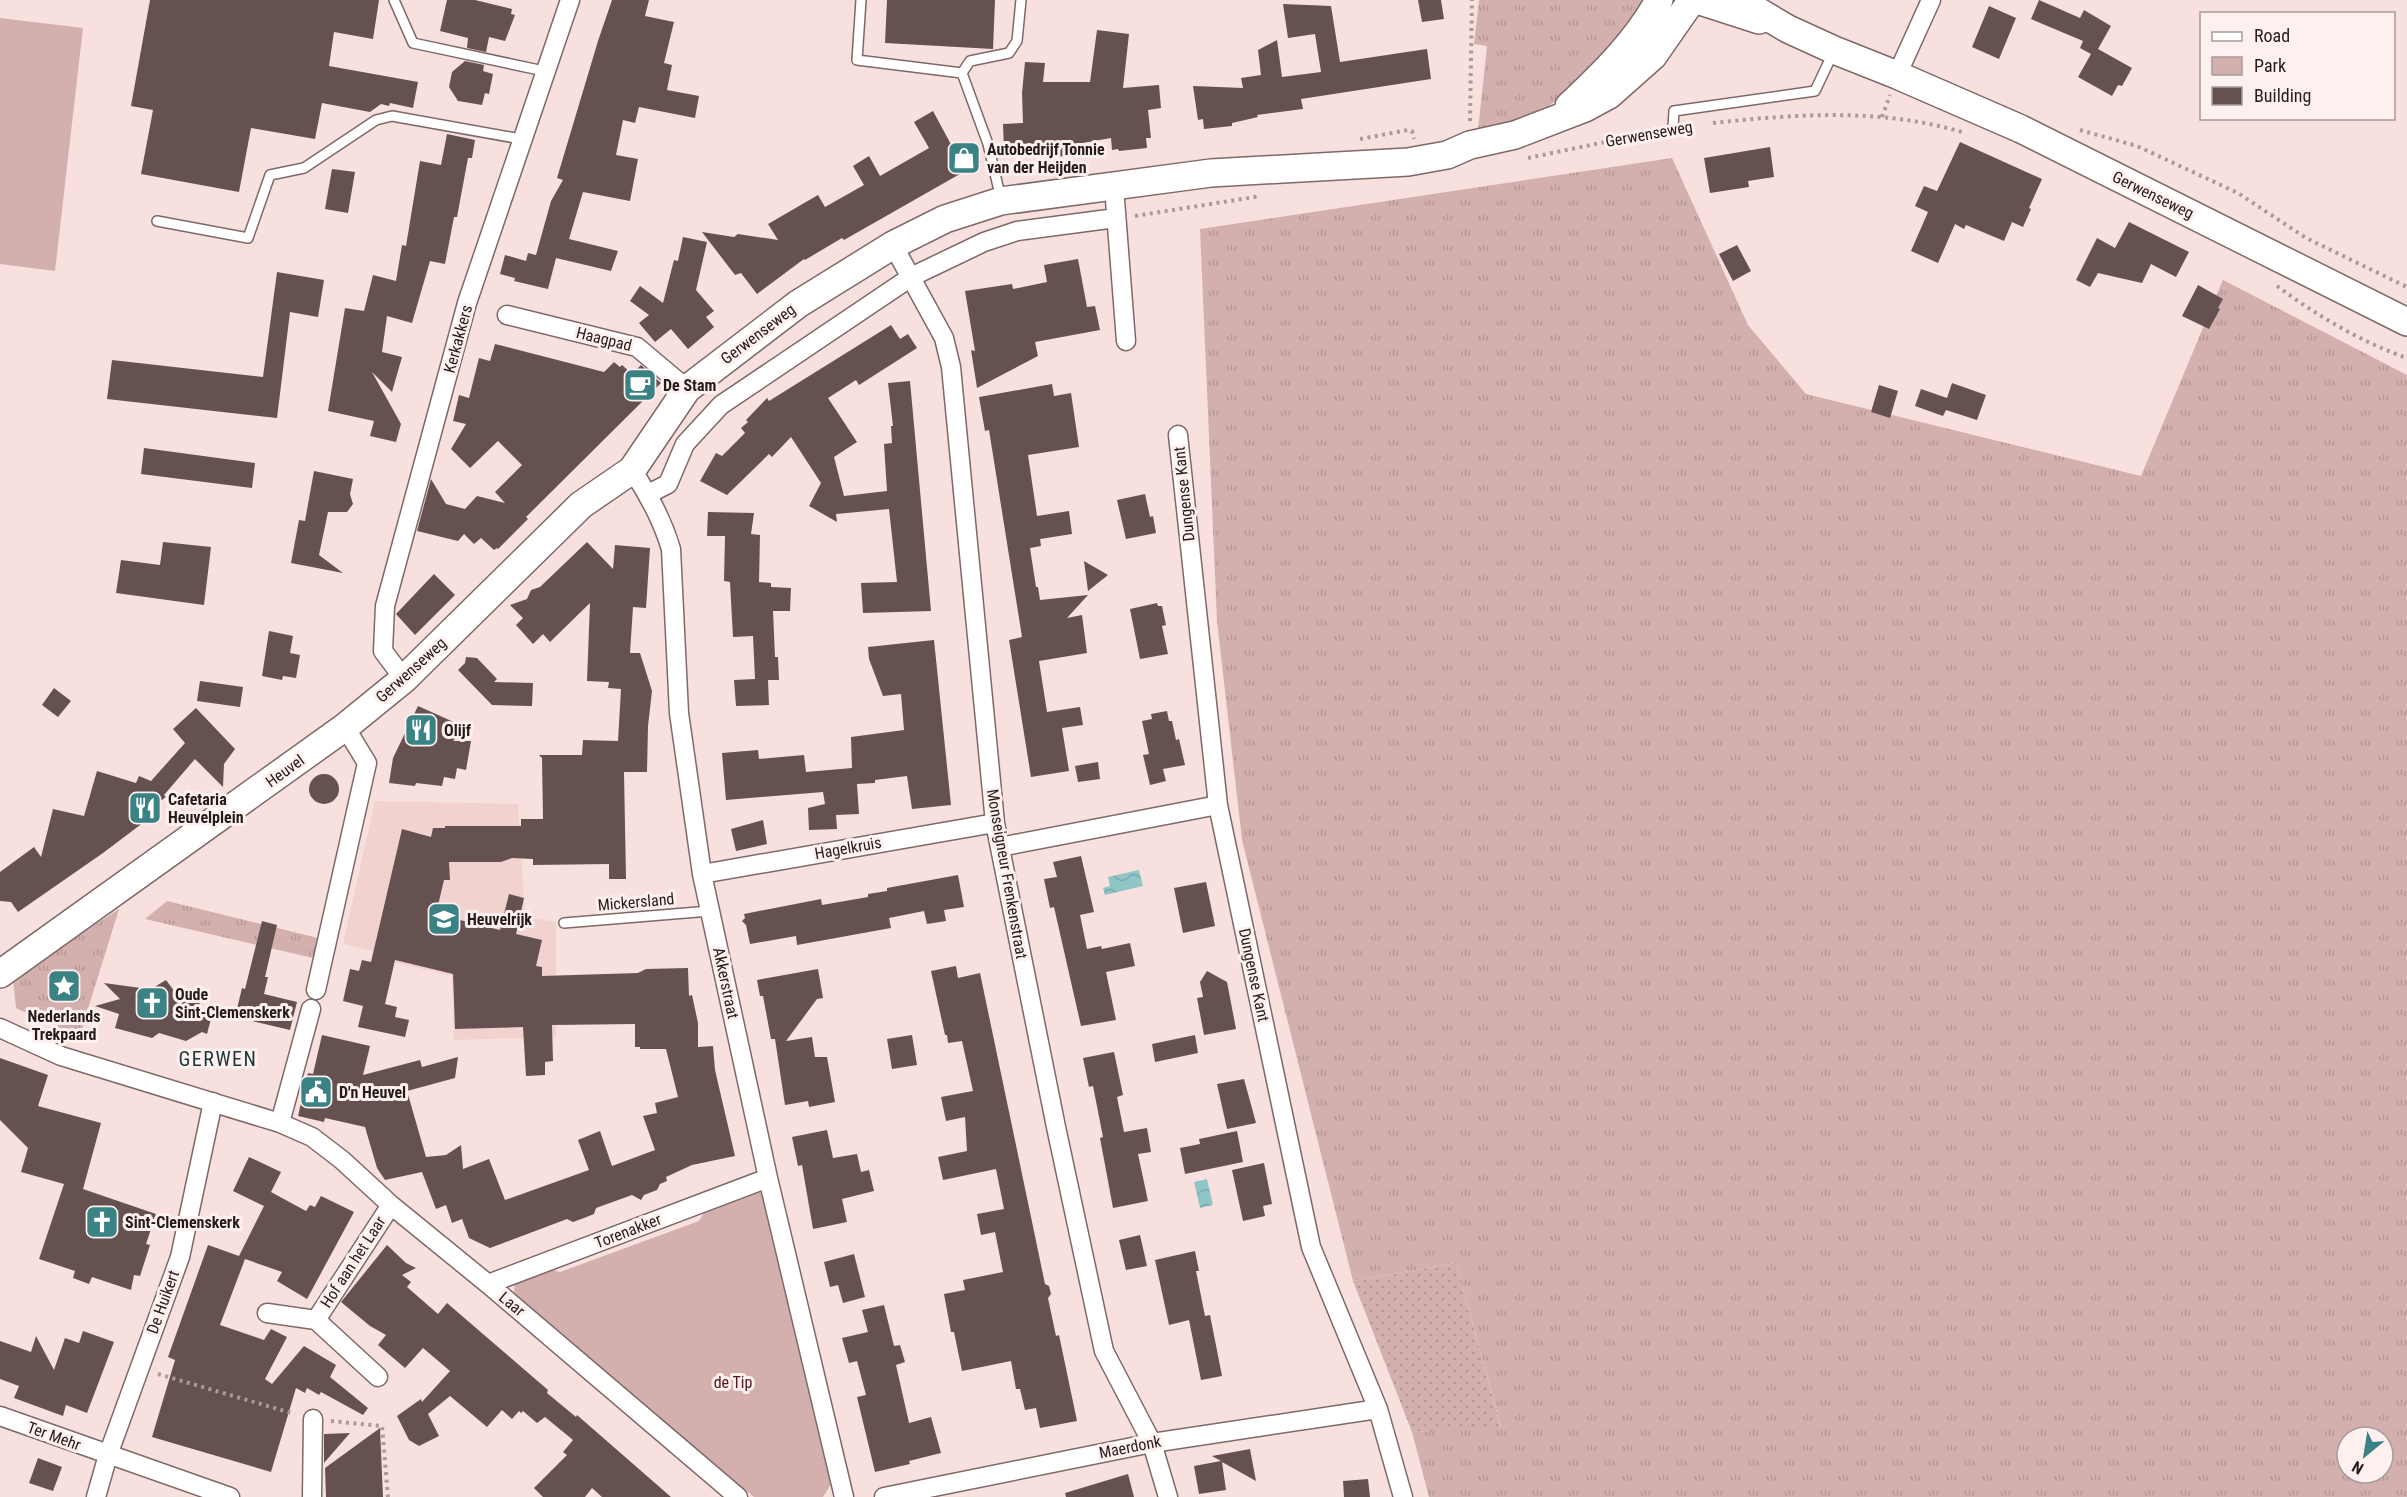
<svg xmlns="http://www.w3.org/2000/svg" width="2407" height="1497" font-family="'Roboto Condensed',sans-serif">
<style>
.built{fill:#f2d2cf}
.grass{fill:url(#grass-tufts);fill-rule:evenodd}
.park{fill:#d3b0ad}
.garden{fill:url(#garden-dots)}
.water{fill:url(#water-waves)}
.building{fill:#655250}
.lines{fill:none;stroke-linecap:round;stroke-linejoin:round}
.lane-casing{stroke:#7e6968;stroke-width:12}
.street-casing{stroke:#7e6968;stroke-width:21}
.secondary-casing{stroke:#7e6968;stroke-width:30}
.path{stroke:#ab9997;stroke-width:4;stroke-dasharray:3 4.5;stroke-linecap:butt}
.lane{stroke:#fff;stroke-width:9}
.street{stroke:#fff;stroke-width:18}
.secondary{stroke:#fff;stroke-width:27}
.labels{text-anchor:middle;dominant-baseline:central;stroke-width:6;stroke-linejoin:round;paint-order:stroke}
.street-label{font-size:16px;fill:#241c1b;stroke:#fef0ee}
.poi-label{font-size:16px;font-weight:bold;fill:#241c1b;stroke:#fef0ee;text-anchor:start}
.park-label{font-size:16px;fill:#511617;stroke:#fef0ee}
.quarter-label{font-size:20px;letter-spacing:1.5px;fill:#163839;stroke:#fef0ee}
</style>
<defs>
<pattern id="grass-tufts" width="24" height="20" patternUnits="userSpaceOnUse" patternTransform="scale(1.5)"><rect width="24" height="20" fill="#d3b0ad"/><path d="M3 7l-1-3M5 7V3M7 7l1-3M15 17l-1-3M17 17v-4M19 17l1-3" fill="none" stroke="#b59794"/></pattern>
<pattern id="garden-dots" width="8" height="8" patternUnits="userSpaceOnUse" patternTransform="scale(1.5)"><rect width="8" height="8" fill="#d3b0ad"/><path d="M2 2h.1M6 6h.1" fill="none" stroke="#b59794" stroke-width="1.8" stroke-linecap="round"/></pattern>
<pattern id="water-waves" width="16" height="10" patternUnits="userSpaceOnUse" patternTransform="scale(1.5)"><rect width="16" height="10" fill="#8ec6c7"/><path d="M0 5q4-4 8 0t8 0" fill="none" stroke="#7aaaaa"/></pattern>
</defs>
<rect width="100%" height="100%" fill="#f8e0de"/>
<path class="built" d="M375,801L518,804L525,917L556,922V1037L454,1040L452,976L385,960L386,954L343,944Z"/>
<path class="grass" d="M1479,0H1650L1642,14C1614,43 1570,96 1535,115C1517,124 1498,128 1478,130L1487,46L1474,44Z
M1672,158L1748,325L1806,394L2141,476L2223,280L2407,375V1497H1429L1412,1432L1501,1427L1456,1263L1353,1281L1242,840L1217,621L1200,229ZM2347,1437H2383V1473H2347Z
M167,901L318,938L313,958L145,919Z
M119,909L79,1038L16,1008L13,979Z"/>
<path class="park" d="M0,18L83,28L55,271L0,264Z
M756,1191L765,1195L833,1481L823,1497H754L523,1303L514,1292L515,1282L549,1269L560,1272L699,1221L705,1211Z"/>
<path class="garden" d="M1456,1263L1501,1428L1412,1432L1353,1281Z"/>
<path class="water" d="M1139,870L1143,886L1105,895L1103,888L1110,886L1108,877Z
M1207,1179L1213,1205L1200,1208L1194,1182Z"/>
<path class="building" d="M150,0H379L373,39L334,32L329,66L418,82L413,108L390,103L389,106L381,104L370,112L322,103L315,139L251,128L239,192L141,174L153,110L131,106Z
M447,0H475L512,9L511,14L515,15L505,41L489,37L486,52L467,48L468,38L440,31Z
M612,0H649L645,16L674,22L664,63L672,65L667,90L699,96L695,118L639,107L635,123L623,120L616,155L638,159L630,201L583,192L569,239L618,251L611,271L556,258L548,289L514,281L515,278L500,274L505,255L526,261L528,253L536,255L551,201L563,180L557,178L598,41Z
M887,0H995L993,49L885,43Z
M1418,0H1441L1444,19L1422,22Z
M2039,0L2080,18L2084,10L2111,26L2098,49L2132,68L2122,86L2118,85L2112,96L2078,77L2091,54L2080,48L2083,41L2031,19Z
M1283,4L1331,6L1340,62L1427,49L1431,79L1301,99L1303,109L1257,115L1258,117L1232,123V126L1204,129L1203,119L1198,120L1193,86L1243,88L1241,78L1261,75L1258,50L1277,40L1282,77L1321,72L1315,34L1288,38Z
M1989,6L2016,18L1999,59L1972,47Z
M1097,30L1129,34L1123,88L1159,85L1161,108L1148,110L1151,138H1146L1147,148L1119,151L1118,149L1112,150L1111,138L1077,144L1078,154L1056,157L1055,147L1004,149L1003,124L1023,123L1022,93L1025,62L1045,63L1043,82H1090Z
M465,61L484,65L483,71L493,74L489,94L485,93L482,105L458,101L449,87L452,72Z
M933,111L954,150L969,142L981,162L844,240L842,238L805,260L804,259L757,294L741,273L735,275L702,232L734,237L738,234L778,240L768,224L818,195L825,207L864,185L853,166L869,156L880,176L929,148L914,122Z
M447,134L475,140L472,158H468L457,217H454L445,264L430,261L412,323L387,316L382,352L402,357L392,392L372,372L401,424L396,442L370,436L374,421L328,411L345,308L364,311L373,275L396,281L402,245L406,246L420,161L441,165Z
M1960,142L2042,179L2029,208L2031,209L2023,227L2012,222L2004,241L1966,225L1964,229L1955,224L1938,263L1911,251L1928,212L1915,206L1924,186L1937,191Z
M1770,147L1774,177L1748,181L1749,187L1710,193L1704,158Z
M332,169L355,172L348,213L325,209Z
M2129,222L2189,252L2176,277L2151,264L2142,283L2098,273L2090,287L2076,280L2097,238L2115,248Z
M683,237L707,242L696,290L714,311L706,317L714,327L688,349L671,329L655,342L639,323L649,315L630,301L640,286L663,303L674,260L678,261Z
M1737,245L1751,271L1733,281L1719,254Z
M1078,259L1087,307L1095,306L1100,330L1035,342L1038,356L977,388L971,350L975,351L965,291L1012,284L1013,289L1047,282L1044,265Z
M277,272L324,280L318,317L290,312L277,418L107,399L112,360L263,377Z
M2198,285L2223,299L2218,308L2220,309L2209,329L2182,316Z
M891,325L900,339L908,334L917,348L859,385L856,380L828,398L857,442L834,457L844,496L887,491L884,444L892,443L891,426H893L888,383L910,381L931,611L863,613L861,583L897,582L889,509L836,514L837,522L809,506L821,483L791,437L772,457L769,454L727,495L700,481L716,453L722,456L745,433L741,428L748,422L746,420L767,398L769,401Z
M495,344L604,372L614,362L620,367L622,365L632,374L641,365L661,383L526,517L528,519L498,549L497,548L494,550L481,538L474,544L464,534L458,541L417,531L431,479L446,504L465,509L477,496L505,503L495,492L522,465L498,441L470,468L451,449L466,424L453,421L459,395L469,398L479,358L490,361Z
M1952,383L1986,395L1977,420L1946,410L1943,416L1915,406L1921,389L1947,398Z
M1052,384L1054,396L1071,393L1079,447L1028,455L1037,516L1069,511L1072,534L1040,539L1041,546L1030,548L1036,587H1038L1040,600L1088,595L1067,618L1082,615L1087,653L1039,661L1047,712L1080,707L1083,725L1062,728L1069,771L1031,777L1009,640L1022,637L989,430L985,431L979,397Z
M1879,385L1898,391L1890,418L1871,412Z
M144,448L255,463L252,488L141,474Z
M314,471L353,479L350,494L353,504L347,512H328L319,555L343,573L291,563L299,520L305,521Z
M1145,494L1150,517L1153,516L1156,533L1126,539L1117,500Z
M708,512L754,513L751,534L760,535L759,582L771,583V587L791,588L790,611H773L775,657H778L779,680H768L769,705L736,706L734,680L755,679L753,636L733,637L730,582L724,581L725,536H707Z
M163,542L211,547L204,605L116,593L121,560L160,565Z
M587,542L613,569L615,545L650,548L646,608L633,607L630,653H640L652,691L648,726L647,772H624L626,879H609V864L533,865V859L512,858L501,862H449L450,880H444L436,914L500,930L509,894L524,898L516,934L542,940L536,966L542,967V976L638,973L646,969L688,968L689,996L692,995L698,1023V1047L713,1046L715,1070L735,1156L692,1165L666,1177L667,1181L660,1184L657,1190L644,1195L641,1200L632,1195L596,1208L594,1214L584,1218L573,1222L567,1219L490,1248L469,1238L462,1219L452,1223L446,1205L436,1209L422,1172L385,1180L377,1168L365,1127L325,1118L324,1122L298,1116L308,1073L313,1074L322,1035L370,1046L363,1075L420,1060L422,1067L458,1057L455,1078L407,1091L426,1157L446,1155L461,1145L463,1169L489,1159L505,1200L589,1170L578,1140L600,1131L612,1166L655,1150L643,1116L657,1113L655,1103L678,1097L666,1049H640V1047H635V1024L552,1025L553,1061L545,1062V1075L526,1076L523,1027L455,1029L453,974L395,960L385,1004L397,1007L395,1017L409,1020L405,1037L358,1027L363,1006L343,1001L350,969L359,971L362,960L371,962L402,829L431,837L433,828H445V826H521V819H543L542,758L539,755H582L583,740L618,741L621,689L608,688L609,682L587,681L590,603L550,642L543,634L533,644L516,625L523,618L510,605L527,599L531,590L540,587Z
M1084,561L1108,575L1088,591Z
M434,574L455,595L415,635L396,614Z
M1157,603L1158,606H1162L1166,625L1162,626L1168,654L1140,659L1130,609Z
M269,631L293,636L290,653L300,655L296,678L283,676L282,680L262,676Z
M934,640L951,805L912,809L907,776L875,780V783L857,784L859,814L836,815L837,829L809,830L808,808L825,804L823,792L726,800L722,753L758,750L759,759L804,755L806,772L852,768L851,737L904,730L901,694L883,696L869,659L868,647Z
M466,657L477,658L497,679L494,682L533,683L532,706L492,705L458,670L465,663Z
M200,681L243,687L240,707L197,701Z
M54,688L71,701L58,717L42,705Z
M418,706L467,728L453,741H471L466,770L457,768L455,779L444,777L442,786L416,783L415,786L389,783L393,758Z
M196,708L235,749L224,764L223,787L195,759L164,795L166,797L156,804L160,810L103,853L18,912L11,902L0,901V872L34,847L41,857L53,809L84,816L97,771L136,783L139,776L151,781L185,743L173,729Z
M1167,711L1169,721H1172L1176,740L1179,739L1185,765L1163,769L1166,781L1150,785L1143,755L1149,754L1142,721L1152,719L1151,714Z
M1098,762L1100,779L1078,782L1075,766Z
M309 789a15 15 0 1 1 30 0a15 15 0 1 1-30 0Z
M763,820L767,844L736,851L731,829Z
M1081,856L1094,912L1080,915L1087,949L1101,946L1102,949L1130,943L1135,966L1106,972L1116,1020L1081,1026L1054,907L1050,908L1044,879L1057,877L1053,862Z
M958,875L964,907L944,910L946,921L927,924L924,911L889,918L891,928L797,945L796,936L750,944L746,925L742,921L745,918L744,914L821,899L822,905L868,897V894L887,891V888Z
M1206,882L1215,926L1183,933L1174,888Z
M262,921L277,925L265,977H268L264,994L297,1002L290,1030L235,1017L242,988L245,989Z
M956,966L958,978L980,973L1045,1284L1049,1286L1051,1294L1048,1298L1056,1336L1059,1335L1077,1421L1040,1428L1036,1408L1025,1410L1020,1389H1016L1011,1361L962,1371L954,1332H951L944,1294L965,1290L963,1280L1003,1272L995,1232L981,1235L977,1214L1004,1209L996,1169L943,1180L938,1157L967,1151L965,1117L946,1121L941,1097L973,1091L962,1041L948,1043L947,1035H945L931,971Z
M818,969L823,998L817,999L786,1041L812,1037L815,1057H827L835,1102L809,1107L808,1101L785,1105L775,1039H771L763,996H760L757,980Z
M1207,971L1227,982L1236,1029L1204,1035L1197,998L1203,997L1200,982Z
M166,980L175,992L199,1000L202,1013L212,1015L207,1034L202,1032L186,1041L159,1033L152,1038L115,1028L119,1014L95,1006L120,999L104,983L141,988L138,997Z
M912,1035L917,1065L892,1069L887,1039Z
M1195,1035L1198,1053L1155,1062L1152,1044Z
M1114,1052L1123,1095L1117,1097L1124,1132L1147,1128L1151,1152L1138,1154L1148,1201L1113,1208L1100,1138L1103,1137L1093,1086L1089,1087L1083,1058Z
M0,1058L48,1075L38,1106L101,1123L83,1189L156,1214L146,1244L150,1245L140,1276L134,1275L131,1290L92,1277L89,1284L73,1278L75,1271L39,1259L64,1184L21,1172L28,1148L0,1120Z
M1244,1079L1256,1123L1227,1129L1217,1084Z
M827,1130L833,1158L857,1154L861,1172L869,1170L874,1191L842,1199L847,1222L813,1229L802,1165L798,1166L792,1137Z
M1237,1131L1243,1162L1185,1174L1180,1148L1200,1144L1199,1139Z
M249,1157L281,1172L271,1192L306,1211L310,1205L315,1207L321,1196L354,1212L307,1299L277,1281L282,1272L245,1259L220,1325L264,1340L271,1329L287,1337L265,1379L272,1384L304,1346L336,1365L330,1377L368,1408L363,1415L321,1392L319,1395L307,1388L305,1393L296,1388L271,1472L152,1437L175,1360L168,1357L208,1245L239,1256L264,1206L233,1191Z
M1264,1163L1272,1204L1263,1206L1265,1216L1243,1221L1232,1170Z
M1140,1235L1147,1266L1126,1270L1119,1240Z
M387,1245L406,1263L416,1268L402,1275L411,1282L407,1287L438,1314L447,1303L548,1390L547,1393L576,1417L577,1415L671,1497H602L592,1488L585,1497H543L534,1488L567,1455L563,1452L573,1440L545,1417L537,1423L523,1411L521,1413L519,1411L512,1419L502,1410L487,1427L450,1396L428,1414L439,1436L419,1446L409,1440L397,1416L421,1399L422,1402L450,1371L423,1348L405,1368L378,1345L386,1335L370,1326L341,1302Z
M1195,1251L1199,1271H1196L1205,1316L1210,1315L1222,1376L1201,1380L1189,1320L1169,1325L1155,1260Z
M854,1254L865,1297L843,1303L838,1285L830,1287L824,1262Z
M884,1305L894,1346L900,1345L905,1362L896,1365L909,1423L931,1417L941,1453L909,1461L910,1464L875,1472L857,1397L866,1395L857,1361L849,1363L842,1338L868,1332L862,1310Z
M83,1331L114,1342L87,1413L66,1405L63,1416L14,1398L19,1386L0,1379V1341L31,1352L36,1336L54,1370L65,1338L79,1343Z
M380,1428L383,1497H326L325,1468Z
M350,1433L324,1463V1434Z
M1250,1449L1256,1481L1222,1462L1226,1490L1199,1494L1194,1466L1221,1461L1212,1456Z
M38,1458L62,1467L53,1491L29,1483Z
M1128,1474L1134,1497H1066L1065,1493Z
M1368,1479L1370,1497H1344L1343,1481Z"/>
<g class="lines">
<g class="lane-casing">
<path id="lane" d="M394,0L413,43L544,71
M861,0L857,60L962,73L988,144L1001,199
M962,73L970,61L1009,53L1017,41L1021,0
M1673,127L1674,111L1815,91L1833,53
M157,221L248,238L270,175L304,168L376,120L392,116L521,139
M564,923L710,911"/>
</g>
<g class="street-casing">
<path id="street" d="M1897,75L1931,0
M1114,187L1126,341
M893,245L944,338L951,367L995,823L1056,1127L1104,1351L1152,1443L1168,1497
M507,315L637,347L687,389
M1178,435L1218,805L1311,1247L1378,1409L1403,1497
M632,470C649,495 662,519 671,549L679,713L702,874L768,1178L844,1497
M648,494L668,484L685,444L721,405L911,277L984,242L1017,231L1116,218
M404,679L383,651L385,606L467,303L570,0
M1000,847L1218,805
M702,874L995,823
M316,990L367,763L345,727
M0,1028L61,1056L280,1123L312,1137L342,1160L391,1205L488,1284L738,1497
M280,1123L311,1009
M488,1284L768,1178
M267,1313L316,1320
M378,1377L316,1320L391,1205
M0,1416L230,1497
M96,1497L108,1455L180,1257L213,1102
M312,1497L313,1419
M884,1497L1152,1443L1378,1409"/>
</g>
<g class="secondary-casing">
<path id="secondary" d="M1697,0L1759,20
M1739,0L1788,29L1834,50L1897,75L2021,129L2407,322
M1569,106C1602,75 1638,40 1659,0
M0,974L345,727L404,679L581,505L632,470L687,389L798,304L893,245L945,219L1001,201L1211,173L1408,162L1447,155L1470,145L1515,135L1585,108L1609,95L1653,56L1692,0"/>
</g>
<path class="path" d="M1882,117L1890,95
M1470,121L1472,0
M1713,123C1796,114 1881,108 1962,132
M2080,130L2137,146L2238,193L2306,238L2407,287
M1360,139L1408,130L1412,131L1414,139
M1528,158L1658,131
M1135,216L1261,196
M2277,286C2316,315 2361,342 2407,358
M158,1374L295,1414
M331,1421L382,1426L388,1497"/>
<use href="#lane" class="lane"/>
<use href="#street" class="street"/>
<use href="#secondary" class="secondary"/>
</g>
<defs>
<g id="shop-square" transform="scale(1.725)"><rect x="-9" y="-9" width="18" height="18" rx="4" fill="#3a8284" stroke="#fef0ee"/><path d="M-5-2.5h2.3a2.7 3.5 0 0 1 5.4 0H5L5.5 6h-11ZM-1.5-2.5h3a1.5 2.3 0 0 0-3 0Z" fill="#fff"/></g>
<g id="cafe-square" transform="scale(1.725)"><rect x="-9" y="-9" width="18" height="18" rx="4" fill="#3a8284" stroke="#fef0ee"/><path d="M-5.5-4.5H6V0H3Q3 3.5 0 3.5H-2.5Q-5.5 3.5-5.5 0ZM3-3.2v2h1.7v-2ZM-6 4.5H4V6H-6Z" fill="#fff"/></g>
<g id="restaurant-square" transform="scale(1.725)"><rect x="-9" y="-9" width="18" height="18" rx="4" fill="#3a8284" stroke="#fef0ee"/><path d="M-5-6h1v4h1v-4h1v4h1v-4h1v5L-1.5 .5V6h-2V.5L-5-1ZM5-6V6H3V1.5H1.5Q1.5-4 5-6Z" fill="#fff"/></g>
<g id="school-square" transform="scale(1.725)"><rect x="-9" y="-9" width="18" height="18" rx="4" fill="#3a8284" stroke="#fef0ee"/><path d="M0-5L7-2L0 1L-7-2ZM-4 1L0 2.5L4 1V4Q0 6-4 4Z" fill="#fff"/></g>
<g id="sight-square" transform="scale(1.725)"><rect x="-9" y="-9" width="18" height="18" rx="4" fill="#3a8284" stroke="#fef0ee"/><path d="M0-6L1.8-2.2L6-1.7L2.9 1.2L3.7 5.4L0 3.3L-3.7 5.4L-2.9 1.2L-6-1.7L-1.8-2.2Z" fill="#fff"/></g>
<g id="church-square" transform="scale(1.725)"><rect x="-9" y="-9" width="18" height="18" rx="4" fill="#3a8284" stroke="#fef0ee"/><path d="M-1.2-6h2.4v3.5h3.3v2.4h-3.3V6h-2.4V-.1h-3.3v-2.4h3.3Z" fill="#fff"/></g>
<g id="civic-square" transform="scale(1.725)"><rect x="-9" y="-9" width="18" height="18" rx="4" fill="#3a8284" stroke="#fef0ee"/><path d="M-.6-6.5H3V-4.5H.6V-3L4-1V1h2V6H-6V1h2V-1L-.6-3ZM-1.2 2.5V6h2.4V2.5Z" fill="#fff"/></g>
</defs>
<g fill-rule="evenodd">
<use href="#shop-square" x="964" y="158"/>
<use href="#cafe-square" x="640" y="385"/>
<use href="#restaurant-square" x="421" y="730"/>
<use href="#restaurant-square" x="145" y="808"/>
<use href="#school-square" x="444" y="919"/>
<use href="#sight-square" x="64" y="986"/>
<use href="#church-square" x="152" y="1003"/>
<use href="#civic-square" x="316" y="1092"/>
<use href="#church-square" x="102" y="1222"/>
</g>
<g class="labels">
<g class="street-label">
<text transform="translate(1649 134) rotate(-10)">Gerwenseweg</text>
<text transform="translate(2153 195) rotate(26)">Gerwenseweg</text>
<text transform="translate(758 334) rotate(-37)">Gerwenseweg</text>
<text transform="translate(458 339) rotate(-75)">Kerkakkers</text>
<text transform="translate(604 339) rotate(14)">Haagpad</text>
<text transform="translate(1184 494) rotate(-96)">Dungense Kant</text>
<text transform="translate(411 670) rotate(-42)">Gerwenseweg</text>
<text transform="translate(285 771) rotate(-36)">Heuvel</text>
<text transform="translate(848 848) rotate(-10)">Hagelkruis</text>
<text transform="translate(1007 874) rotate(80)">Monseigneur Frenkenstraat</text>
<text transform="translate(636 902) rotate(-5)">Mickersland</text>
<text transform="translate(1254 975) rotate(78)">Dungense Kant</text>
<text transform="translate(726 983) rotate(78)">Akkerstraat</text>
<text transform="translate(628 1231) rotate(-21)">Torenakker</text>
<text transform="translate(353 1262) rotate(-57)">Hof aan het Laar</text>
<text transform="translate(163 1302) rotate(-70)">De Huikert</text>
<text transform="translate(512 1304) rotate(40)">Laar</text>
<text transform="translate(54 1436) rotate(20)">Ter Mehr</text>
<text transform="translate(1130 1447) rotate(-11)">Maerdonk</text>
</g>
<g class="poi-label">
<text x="987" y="149">Autobedrijf Tonnie<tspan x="987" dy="18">van der Heijden</tspan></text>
<text x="663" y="385">De Stam</text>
<text x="444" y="730">Olijf</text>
<text x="168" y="799">Cafetaria<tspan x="168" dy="18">Heuvelplein</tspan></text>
<text x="467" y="919">Heuvelrijk</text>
<text x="175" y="994">Oude<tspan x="175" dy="18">Sint-Clemenskerk</tspan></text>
<text x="64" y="1016" text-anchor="middle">Nederlands<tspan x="64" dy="18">Trekpaard</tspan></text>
<text x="339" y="1092">D'n Heuvel</text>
<text x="125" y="1222">Sint-Clemenskerk</text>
</g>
<g class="park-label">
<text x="733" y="1382">de Tip</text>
</g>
<g class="quarter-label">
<text x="218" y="1059">GERWEN</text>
</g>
</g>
<rect x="2200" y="12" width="195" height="108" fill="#fef0ee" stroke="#a79b9a" stroke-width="1.5"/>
<rect x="2212" y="32" width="30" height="9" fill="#ffffff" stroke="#a79b9a" stroke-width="1.5"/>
<text x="2254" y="42" font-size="18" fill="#241c1b">Road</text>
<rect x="2212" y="57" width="30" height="18" fill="#d3b0ad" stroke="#a79b9a" stroke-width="1.5"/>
<text x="2254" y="72" font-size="18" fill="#241c1b">Park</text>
<rect x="2212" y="87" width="30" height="18" fill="#655250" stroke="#a79b9a" stroke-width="1.5"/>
<text x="2254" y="102" font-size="18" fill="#241c1b">Building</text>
<g transform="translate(2365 1455) rotate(210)"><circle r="28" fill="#fef0ee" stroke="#a79b9a" stroke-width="1.5"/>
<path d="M0-4.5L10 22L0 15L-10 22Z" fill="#3a8284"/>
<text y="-9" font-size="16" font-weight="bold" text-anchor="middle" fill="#241c1b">N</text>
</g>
</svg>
